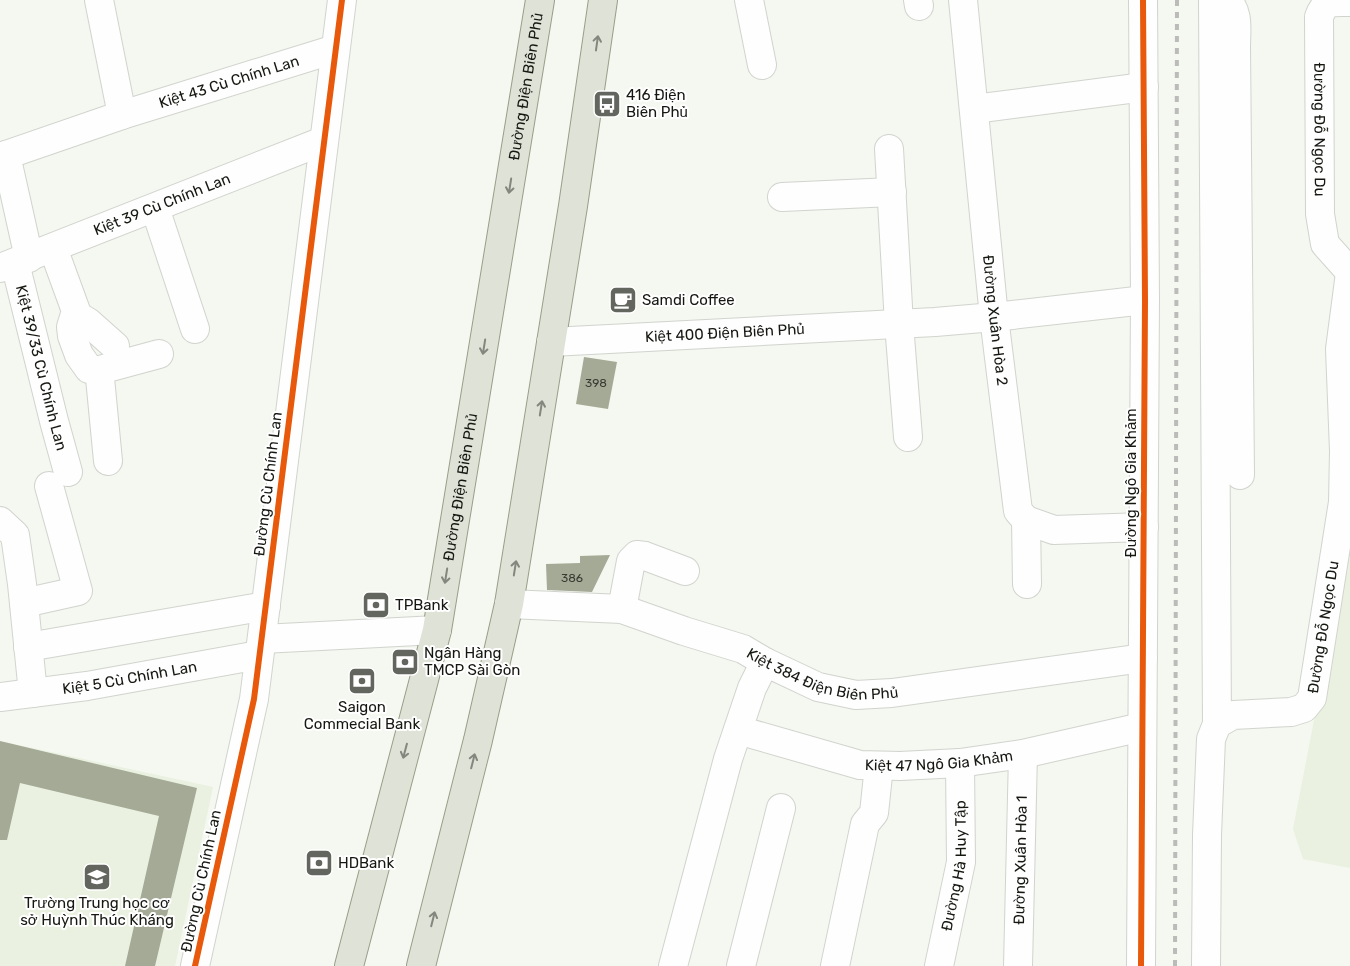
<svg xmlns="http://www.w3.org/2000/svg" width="1350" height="966" font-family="Rubik,sans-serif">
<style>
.built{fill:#eaf1e0}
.building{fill:#a4aa96}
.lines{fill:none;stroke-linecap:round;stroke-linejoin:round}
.minor-casing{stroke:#d1d4ce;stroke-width:30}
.major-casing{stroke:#989e89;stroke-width:30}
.minor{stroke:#fdfefd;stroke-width:28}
.major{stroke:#dfe2d7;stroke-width:28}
.rail{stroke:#bbbcba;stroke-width:4;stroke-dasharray:6 6;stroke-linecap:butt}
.cycleway-casing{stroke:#fff;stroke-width:9}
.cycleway{stroke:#e8590c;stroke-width:6}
.oneway{stroke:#84877e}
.labels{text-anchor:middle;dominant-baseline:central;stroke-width:4;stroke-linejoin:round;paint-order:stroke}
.number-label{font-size:12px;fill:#393c32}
.street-label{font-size:15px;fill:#151711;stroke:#fff}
.poi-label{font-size:15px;fill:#151711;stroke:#fff;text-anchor:start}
</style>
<rect width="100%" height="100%" fill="#f4f8f0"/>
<path class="built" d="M1350,534V868L1303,859L1293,829Z
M0,741L213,787L175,966H0Z"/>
<path class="building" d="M584,357L617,362L608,409L576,404Z
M610,555L592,592L547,590L546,564L580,563V556Z
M0,741L197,788L155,966H125L159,816L20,783L7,840H0Z"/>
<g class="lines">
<g class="minor-casing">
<g id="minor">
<path d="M99,0L122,115"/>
<path d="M749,0L762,65"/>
<path d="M918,0L919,6"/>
<path id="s1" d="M963,0L994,317L1018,511L1026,520L1054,530L1144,527"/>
<path d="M1213,0L1217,724"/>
<path d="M1225,0C1240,9 1236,31 1236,47L1240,475"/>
<path id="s2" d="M1350,2C1332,2 1325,0 1319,17L1320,214L1325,244L1350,272"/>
<path d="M974,109L1144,87"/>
<path d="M889,149L899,324L908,437"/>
<path d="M6,155L29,258"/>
<path id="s3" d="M0,157L122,115L335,49"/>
<path d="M782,197L892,192"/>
<path d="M155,208L195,329"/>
<path d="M53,248L76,311L71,327L72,336L79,355L89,369L96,371L100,378L108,461"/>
<path id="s4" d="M15,263L54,421L68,472"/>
<path id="s5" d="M0,268L323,141"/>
<path d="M74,320L83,319L88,322L115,346"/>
<path id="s6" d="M551,342L935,322L994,317L1145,300"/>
<path d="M96,371L159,354"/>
<path d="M1026,520L1027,584"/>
<path d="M0,521L15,535L22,584L33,693"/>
<path d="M24,603L78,591L49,486"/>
<path id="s7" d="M509,604L622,609L684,631L743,649L765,662L818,687L856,695L892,693L1143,658"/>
<path d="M622,609L631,561L637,555L645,556L685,571"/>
<path d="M262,639L437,630"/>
<path d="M28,647L266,606"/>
<path id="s8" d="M0,697L87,686L259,655"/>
<path id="s9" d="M738,730L860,765L900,766L960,763L1023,754L1142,727"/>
<path d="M195,966L254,699L342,0"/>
<path d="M673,966L728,759L752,688L765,662"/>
<path d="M741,966L781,808"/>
<path d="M835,966L865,824L874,813L879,766"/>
<path id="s10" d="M939,966L961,862L960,763"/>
<path id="s11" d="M1018,966L1023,754"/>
<path d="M1141,966L1145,300L1143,0"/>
<path id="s12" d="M1206,966L1207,835L1211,739L1217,724L1233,715L1291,712L1304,708L1312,698L1343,502L1344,451L1340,349L1350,273"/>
</g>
</g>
<g class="major-casing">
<g id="major">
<path id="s13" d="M349,966L437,630L540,0"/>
<path d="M421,966L478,740L509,604L573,206L603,0"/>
</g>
</g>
<use href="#minor" class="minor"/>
<use href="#major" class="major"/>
<path class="rail" d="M1175,966L1177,0"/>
<g class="cycleway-casing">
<path id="cycleway" d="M195,966L254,699L342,0
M1141,966L1145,300L1143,0"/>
</g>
<use href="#cycleway" class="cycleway"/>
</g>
<defs><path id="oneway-shaft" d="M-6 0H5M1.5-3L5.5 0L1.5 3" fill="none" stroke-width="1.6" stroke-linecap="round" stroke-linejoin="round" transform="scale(1.25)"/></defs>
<g class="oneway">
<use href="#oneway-shaft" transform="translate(597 43) rotate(-82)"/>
<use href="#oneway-shaft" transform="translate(510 186) rotate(99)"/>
<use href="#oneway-shaft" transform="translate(484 347) rotate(99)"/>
<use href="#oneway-shaft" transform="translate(541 408) rotate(-81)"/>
<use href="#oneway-shaft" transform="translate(515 568) rotate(-81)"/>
<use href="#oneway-shaft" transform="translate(446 576) rotate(99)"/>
<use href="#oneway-shaft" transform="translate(405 751) rotate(105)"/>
<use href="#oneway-shaft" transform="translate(473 761) rotate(-76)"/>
<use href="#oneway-shaft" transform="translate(433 919) rotate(-76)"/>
</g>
<defs>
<g id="bus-square" transform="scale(1.4375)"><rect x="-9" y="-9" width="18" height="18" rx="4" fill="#63665f" stroke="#fff"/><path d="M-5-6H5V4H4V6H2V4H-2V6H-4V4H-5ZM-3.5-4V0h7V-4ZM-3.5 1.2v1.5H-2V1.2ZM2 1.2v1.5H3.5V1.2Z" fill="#fff"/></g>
<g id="cafe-square" transform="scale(1.4375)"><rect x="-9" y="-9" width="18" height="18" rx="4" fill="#63665f" stroke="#fff"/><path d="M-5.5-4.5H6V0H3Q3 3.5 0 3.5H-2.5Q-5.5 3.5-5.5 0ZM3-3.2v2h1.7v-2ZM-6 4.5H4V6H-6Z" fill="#fff"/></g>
<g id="bank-square" transform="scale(1.4375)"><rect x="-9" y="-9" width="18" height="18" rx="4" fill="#63665f" stroke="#fff"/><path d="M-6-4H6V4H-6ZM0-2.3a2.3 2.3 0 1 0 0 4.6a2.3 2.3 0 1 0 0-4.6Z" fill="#fff"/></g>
<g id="school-square" transform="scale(1.4375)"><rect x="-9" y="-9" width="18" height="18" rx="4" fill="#63665f" stroke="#fff"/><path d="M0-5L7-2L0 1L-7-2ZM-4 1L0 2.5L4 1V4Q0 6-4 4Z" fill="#fff"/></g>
</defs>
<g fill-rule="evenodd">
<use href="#bus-square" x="607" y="104"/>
<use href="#cafe-square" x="623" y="300"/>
<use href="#bank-square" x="376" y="605"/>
<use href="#bank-square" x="405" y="662"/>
<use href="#bank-square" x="362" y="681"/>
<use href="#bank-square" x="319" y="863"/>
<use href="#school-square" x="97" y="877"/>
</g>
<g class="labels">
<g class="number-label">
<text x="596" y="383">398</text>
<text x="572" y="578">386</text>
</g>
<g class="street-label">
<text stroke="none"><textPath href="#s3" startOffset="241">Kiệt 43 Cù Chính Lan</textPath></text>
<text stroke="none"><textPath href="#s13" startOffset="898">Đường Điện Biên Phủ</textPath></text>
<text stroke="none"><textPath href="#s2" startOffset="151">Đường Đỗ Ngọc Du</textPath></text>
<text stroke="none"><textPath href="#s5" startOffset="174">Kiệt 39 Cù Chính Lan</textPath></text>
<text stroke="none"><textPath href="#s1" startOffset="322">Đường Xuân Hòa 2</textPath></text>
<text stroke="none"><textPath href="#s6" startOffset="174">Kiệt 400 Điện Biên Phủ</textPath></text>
<text stroke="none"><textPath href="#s4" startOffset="108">Kiệt 39/33 Cù Chính Lan</textPath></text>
<text transform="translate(1131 483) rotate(-90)">Đường Ngô Gia Khảm</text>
<text transform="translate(268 484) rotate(-83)">Đường Cù Chính Lan</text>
<text stroke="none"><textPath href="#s13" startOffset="492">Đường Điện Biên Phủ</textPath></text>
<text stroke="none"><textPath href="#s12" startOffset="418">Đường Đỗ Ngọc Du</textPath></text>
<text stroke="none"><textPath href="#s7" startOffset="326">Kiệt 384 Điện Biên Phủ</textPath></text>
<text stroke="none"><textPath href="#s8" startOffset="131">Kiệt 5 Cù Chính Lan</textPath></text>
<text stroke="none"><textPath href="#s9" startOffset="206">Kiệt 47 Ngô Gia Khảm</textPath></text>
<text stroke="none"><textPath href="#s11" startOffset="106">Đường Xuân Hòa 1</textPath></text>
<text stroke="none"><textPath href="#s10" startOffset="102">Đường Hà Huy Tập</textPath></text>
<text transform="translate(201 881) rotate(-78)">Đường Cù Chính Lan</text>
</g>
<g class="poi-label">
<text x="626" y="95">416 Điện<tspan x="626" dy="17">Biên Phủ</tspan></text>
<text x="642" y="300">Samdi Coffee</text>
<text x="395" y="605">TPBank</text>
<text x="424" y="653">Ngân Hàng<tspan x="424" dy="17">TMCP Sài Gòn</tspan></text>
<text x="362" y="707" text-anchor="middle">Saigon<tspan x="362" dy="17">Commecial Bank</tspan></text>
<text x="338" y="863">HDBank</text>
<text x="97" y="903" text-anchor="middle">Trường Trung học cơ<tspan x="97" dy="17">sở Huỳnh Thúc Kháng</tspan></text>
</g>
</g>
</svg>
